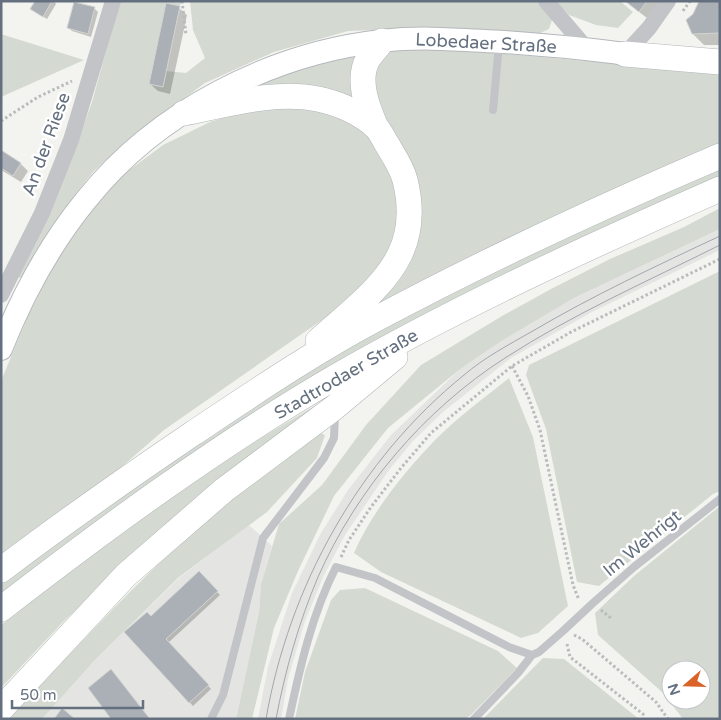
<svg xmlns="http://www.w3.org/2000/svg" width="721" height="720" font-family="'Varela Round',sans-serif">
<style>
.built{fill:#e4e5e3}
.green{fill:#d4dad1;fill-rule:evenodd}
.shadow{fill:#0003}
.building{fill:#aab0b5;stroke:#d4d5d2}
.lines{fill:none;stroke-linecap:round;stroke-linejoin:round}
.secondary-casing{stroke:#b4b7bc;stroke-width:24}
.primary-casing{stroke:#b2b6b9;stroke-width:26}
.path{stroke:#b9bbbd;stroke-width:3;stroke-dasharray:2.5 2.5;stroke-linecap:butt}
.service{stroke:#c2c4c8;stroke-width:8}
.minor{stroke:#c2c4c8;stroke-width:16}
.secondary{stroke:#fff;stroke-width:22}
.primary{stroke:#fff;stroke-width:25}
.tram{stroke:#a2a6ac;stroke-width:1}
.labels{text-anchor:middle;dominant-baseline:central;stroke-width:5;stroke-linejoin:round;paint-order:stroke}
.street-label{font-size:18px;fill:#64707f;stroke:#fff}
</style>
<rect width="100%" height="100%" fill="#f3f4ef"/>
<path class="built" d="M720,229V250L592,312L511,358L443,412L413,441L389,470L345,535L324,575L305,621L288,679L281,719H258L268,667L292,593L321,533L348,490L391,435L459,370L500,342L574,298Z
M249,525L272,546L261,584L259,612L236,719H42L95,660L180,577Z"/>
<path class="green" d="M120,1H181L180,6L166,4L149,84L162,87L166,71L186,73L205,58L193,30L190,1H540L552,20L549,29L538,34L430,28L348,31L274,52L205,83L125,142L93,172L77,192L61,216L23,279L18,277L77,144L92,102Z
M555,1H620L633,12L618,28L596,25L569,15Z
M1,34L84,60L1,97Z
M452,49L720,73V145L348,324L411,244L370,95L379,56L392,50Z
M356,56L360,106L245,90L309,66Z
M281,106L335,113L366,132L386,156L400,211L388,257L342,306L164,430L111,476L1,558V381L28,316L52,269L67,244L94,206L124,174L163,145L210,122L228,116Z
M720,167V178L511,273L1,596V583L124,493L309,370L472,281Z
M720,208V229L574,298L500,342L459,370L388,428L334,496L298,571L274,628L252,719H236L259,612L261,584L279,524L322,485L366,425L421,365L502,316L551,289L610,259L684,227Z
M720,271V491L713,494L599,586L577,582L546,429L526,375L529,365Z
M509,378L533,437L568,606L538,633L521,638L381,572L354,553C371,513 405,471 436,439C458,417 484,398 509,378Z
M321,402L175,516L63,622L1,688V625L42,591L223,461Z
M320,433L325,435L317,458L267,512L179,577L95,660L42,719H8C64,660 119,601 178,545C221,504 271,468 320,433Z
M720,506V719H683L663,693L598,635L595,613L634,576ZM671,670H701V700H671Z
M365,588L498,651L517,668L471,715L465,719H295L305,672L331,600L340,590Z
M543,658L564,659L639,719H483Z"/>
<path class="shadow" d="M36,1H54L56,4L47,19L35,12Z
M625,1H660L647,18Z
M720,1V45H704L693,34L694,15Z
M94,8L98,12L91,37L72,31L69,28Z
M179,8L187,15L170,94L158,91L150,84Z
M1,151L21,164L28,171L21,182L1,170Z
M199,573L220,595L168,643L211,689L193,706L126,632L151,617Z"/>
<path class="building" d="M35,1H52L43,17L30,9Z
M625,1H647L639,12Z
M699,1H720V33L692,34L686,20L693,14Z
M74,2L95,7L88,34L67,28Z
M166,3L180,6L163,87L149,84Z
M1,150L21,163L13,176L1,168Z
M199,571L218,591L166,639L209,685L189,703L124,632L147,612L151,616Z
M111,669L150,719H111L88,688Z
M62,708L75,719H54Z"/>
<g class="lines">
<g class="secondary-casing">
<path id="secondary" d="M1,349C22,296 50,244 86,200C156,112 271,53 382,41C422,36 463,40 504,42C544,45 585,48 625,54"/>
</g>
<g class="primary-casing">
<path id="primary" d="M625,54L720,62
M184,113C226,105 275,90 318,99C338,103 361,113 376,127C381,132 384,140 388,146C394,156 402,168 405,180C411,204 411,231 400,254C384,288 345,316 318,341
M376,127C368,109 356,80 368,59C372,53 378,47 382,41
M1,570C63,523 127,478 192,434C252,394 312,353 376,319C488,259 603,206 720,156
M1,609C107,527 216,447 332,379C457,307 588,247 720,189
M1,709L126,575L224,490L335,407L395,357"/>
</g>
<path class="path" d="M182,1L186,35
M683,11L690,1
M1,121L38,97L72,81
M512,366L528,396L540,430L573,585L579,600
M341,557L349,540L371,507L401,468L431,433L512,366L571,332L720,259
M601,610L612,619
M574,635L582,639L656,702L668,719
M567,644L570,657L643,714L644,719"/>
<path class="service" d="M493,110L499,45
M211,719L223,695L263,538L324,458L334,438L335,414
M289,719C300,667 312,614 336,567L375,578L509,647L532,655L539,652L563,631L593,603L634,567L720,499
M474,719L518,673L532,655"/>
<path class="minor" d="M546,1L587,49
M625,54L649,28L668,1
M1,295L42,213L71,140L113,1"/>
<use href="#secondary" class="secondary"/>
<use href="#primary" class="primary"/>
<path class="tram" d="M266,719C289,586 359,460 464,375C484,358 508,345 531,332C592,296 656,266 720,236
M276,719C285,671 299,622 318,577C357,489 424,410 505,358C573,314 648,281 720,245"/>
</g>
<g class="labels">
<g class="street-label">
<text transform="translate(486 43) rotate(3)">Lobedaer Straße</text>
<text transform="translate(46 144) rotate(-70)">An der Riese</text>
<text transform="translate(346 374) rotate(-30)">Stadtrodaer Straße</text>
<text transform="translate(642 543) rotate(-39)">Im Wehrigt</text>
</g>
</g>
<rect width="721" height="720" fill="none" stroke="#64707f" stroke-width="5"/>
<g transform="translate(686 685) rotate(250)"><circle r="24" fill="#ffffff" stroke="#c1c6cc"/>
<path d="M0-4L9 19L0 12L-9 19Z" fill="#da6329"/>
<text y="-8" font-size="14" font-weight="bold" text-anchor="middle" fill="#64707f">N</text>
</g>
<path d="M12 700v8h131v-8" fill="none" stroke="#64707f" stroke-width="2.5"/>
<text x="20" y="700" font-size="15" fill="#64707f" stroke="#ffffff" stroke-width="4" paint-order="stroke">50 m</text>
</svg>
